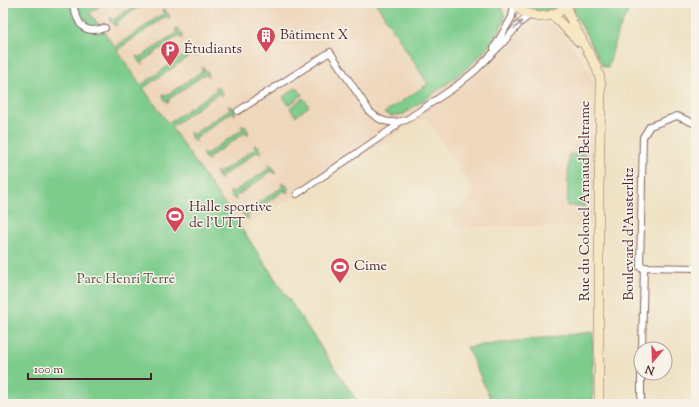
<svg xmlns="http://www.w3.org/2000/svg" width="699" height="407" font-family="'Sorts Mill Goudy',serif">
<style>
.built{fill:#eed7bb}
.green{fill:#7dcc8c;stroke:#64765c}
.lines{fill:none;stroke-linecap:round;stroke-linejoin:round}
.street-casing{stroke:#846361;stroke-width:8}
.secondary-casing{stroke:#846361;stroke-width:10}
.street{stroke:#fff;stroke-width:6}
.secondary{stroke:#f7e8c3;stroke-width:9}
.oneway{fill:#ae9aa0}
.labels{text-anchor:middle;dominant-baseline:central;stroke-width:3;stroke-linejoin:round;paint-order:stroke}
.poi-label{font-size:14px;fill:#4a1f2b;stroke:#f7f3e8;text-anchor:start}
.street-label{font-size:14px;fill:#4a1f2b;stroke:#f7f3e8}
.park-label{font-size:14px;fill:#595348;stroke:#f7f3e8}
</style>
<rect width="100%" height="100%" fill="#f7f3e8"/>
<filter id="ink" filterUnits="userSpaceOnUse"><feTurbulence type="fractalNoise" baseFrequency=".025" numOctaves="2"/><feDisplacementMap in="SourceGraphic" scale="8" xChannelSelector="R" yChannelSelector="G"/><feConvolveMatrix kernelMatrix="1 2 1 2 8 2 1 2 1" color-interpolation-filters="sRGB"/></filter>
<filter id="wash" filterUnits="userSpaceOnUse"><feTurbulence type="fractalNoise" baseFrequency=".012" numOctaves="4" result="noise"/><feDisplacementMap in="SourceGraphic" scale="16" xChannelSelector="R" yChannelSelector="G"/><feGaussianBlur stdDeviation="0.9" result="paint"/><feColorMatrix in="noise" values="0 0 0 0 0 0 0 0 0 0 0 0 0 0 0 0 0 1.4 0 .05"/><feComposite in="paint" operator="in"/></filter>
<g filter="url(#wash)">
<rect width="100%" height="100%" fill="#efe2c4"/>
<path class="built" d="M52,3H494L498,20L522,32L533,25L550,24L561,31L583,60L595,84L592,226L454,227L449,214L476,194L425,117L235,233Z"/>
<path class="green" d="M3,3H104L90,13L115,47L164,13L162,10L166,11L169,15V19L166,16L117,50L141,85L190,51L188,48L193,49L196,53L195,57L193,54L143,88L168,123L217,90L215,87L219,88L222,92V96L219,93L171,127L243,231L359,404H3Z
M138,3H145L115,23L117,26C113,25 110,22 110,17L113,20Z
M376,3H500C501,7 504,13 505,17C505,21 501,25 500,29C479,67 438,89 404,114L392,116L384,113L428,84Z
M522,3H561C550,14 534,13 522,3Z
M577,3H632L617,34L608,68L603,66L573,10L574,7Z
M175,29L179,30L182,34V39L179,35L142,62L143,65C139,63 137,60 137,55L139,58L177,33Z
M201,67L205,69L208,73V77L205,74L168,100L169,103C165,101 163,98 163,94L165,96L203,71Z
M297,87L302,95L289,105L283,97Z
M303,98L309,106L296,116L290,108Z
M228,106L233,107L235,111V115L232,112L195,139L196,142C192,140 190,137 190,132L192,135L230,109Z
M241,126L246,127L248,131V135L246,132L208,158L209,161C205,160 203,157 203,152L205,155L243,129Z
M254,145L258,146L261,150V154L258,151L221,177L222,180C218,179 216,176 216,171L218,174L256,148Z
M569,154H587L585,206H567Z
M268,164L272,166L275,170V174L272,171L235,197L236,200C232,198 230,195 230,191L232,193L270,168Z
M281,183L285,184L288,188L287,193L285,190L247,216L249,219C244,217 242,214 242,210L244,212L283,187Z
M593,332V404H487L491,400L467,347Z"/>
</g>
<g filter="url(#ink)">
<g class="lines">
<g class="street-casing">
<path id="street" d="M72,3C79,23 80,35 105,28
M494,48L512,17L514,3
M238,111L330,52L370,112C382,123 391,124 406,120L455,87L476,70L501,45L520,23L530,15
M297,194L360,151L396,126L398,122
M644,267L696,268
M642,349L644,267H640L643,137L650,126L677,116L696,124
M641,404V373"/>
</g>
<g class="secondary-casing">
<path id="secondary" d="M514,3C517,5 519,8 521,10C536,21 558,18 568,3
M567,6L568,13L572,22L596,66L600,78L601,89L599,191V404
M551,15L557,19L579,42"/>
</g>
<use href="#street" class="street"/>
<use href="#secondary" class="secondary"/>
</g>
<defs><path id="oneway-solid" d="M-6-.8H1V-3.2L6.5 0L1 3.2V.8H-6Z"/></defs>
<use class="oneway" href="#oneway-solid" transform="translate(518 25) rotate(-46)"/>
</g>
<defs>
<g id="building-pin" transform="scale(1)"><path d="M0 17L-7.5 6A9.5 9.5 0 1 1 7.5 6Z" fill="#d1495b" stroke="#f7f3e8"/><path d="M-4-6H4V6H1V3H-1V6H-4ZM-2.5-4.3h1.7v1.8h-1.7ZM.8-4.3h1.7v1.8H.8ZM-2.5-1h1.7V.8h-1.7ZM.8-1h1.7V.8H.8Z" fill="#fff"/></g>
<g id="parking-pin" transform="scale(1)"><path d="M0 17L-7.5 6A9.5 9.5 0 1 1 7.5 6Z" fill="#d1495b" stroke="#f7f3e8"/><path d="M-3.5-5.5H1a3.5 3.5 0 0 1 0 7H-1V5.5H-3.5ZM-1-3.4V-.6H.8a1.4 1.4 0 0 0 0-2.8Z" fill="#fff"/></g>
<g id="stadium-pin" transform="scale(1)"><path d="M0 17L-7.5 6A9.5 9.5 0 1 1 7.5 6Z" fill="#d1495b" stroke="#f7f3e8"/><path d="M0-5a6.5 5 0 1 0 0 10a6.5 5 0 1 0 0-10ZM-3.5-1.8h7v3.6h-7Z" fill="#fff"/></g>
</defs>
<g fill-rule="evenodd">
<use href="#building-pin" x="266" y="36"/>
<use href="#parking-pin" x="170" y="50"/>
<use href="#stadium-pin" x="175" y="216"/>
<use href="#stadium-pin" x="340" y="267"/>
</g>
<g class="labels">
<g class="poi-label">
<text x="280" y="36">Bâtiment X</text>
<text x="184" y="50">Étudiants</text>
<text x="189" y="208">Halle sportive<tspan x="189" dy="16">de l'UTT</tspan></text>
<text x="354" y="267">Cime</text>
</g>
<g class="street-label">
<text transform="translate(586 201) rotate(-90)">Rue du Colonel Arnaud Beltrame</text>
<text transform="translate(630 234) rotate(-90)">Boulevard d'Austerlitz</text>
</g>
<g class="park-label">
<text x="126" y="280">Parc Henri Terré</text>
</g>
</g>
<rect width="699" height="407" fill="none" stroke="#f7f3e8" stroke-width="16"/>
<g transform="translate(653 361) rotate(199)"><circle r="19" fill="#f7f3e8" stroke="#b29e9c"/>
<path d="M0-3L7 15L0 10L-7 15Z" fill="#d1495b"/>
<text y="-6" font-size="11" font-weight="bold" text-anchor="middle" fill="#4a1f2b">N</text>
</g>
<path d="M28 373v6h123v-6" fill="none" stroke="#4a1f2b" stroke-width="2"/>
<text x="34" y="373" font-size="12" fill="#4a1f2b" stroke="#f7f3e8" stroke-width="3" paint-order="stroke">100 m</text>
</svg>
